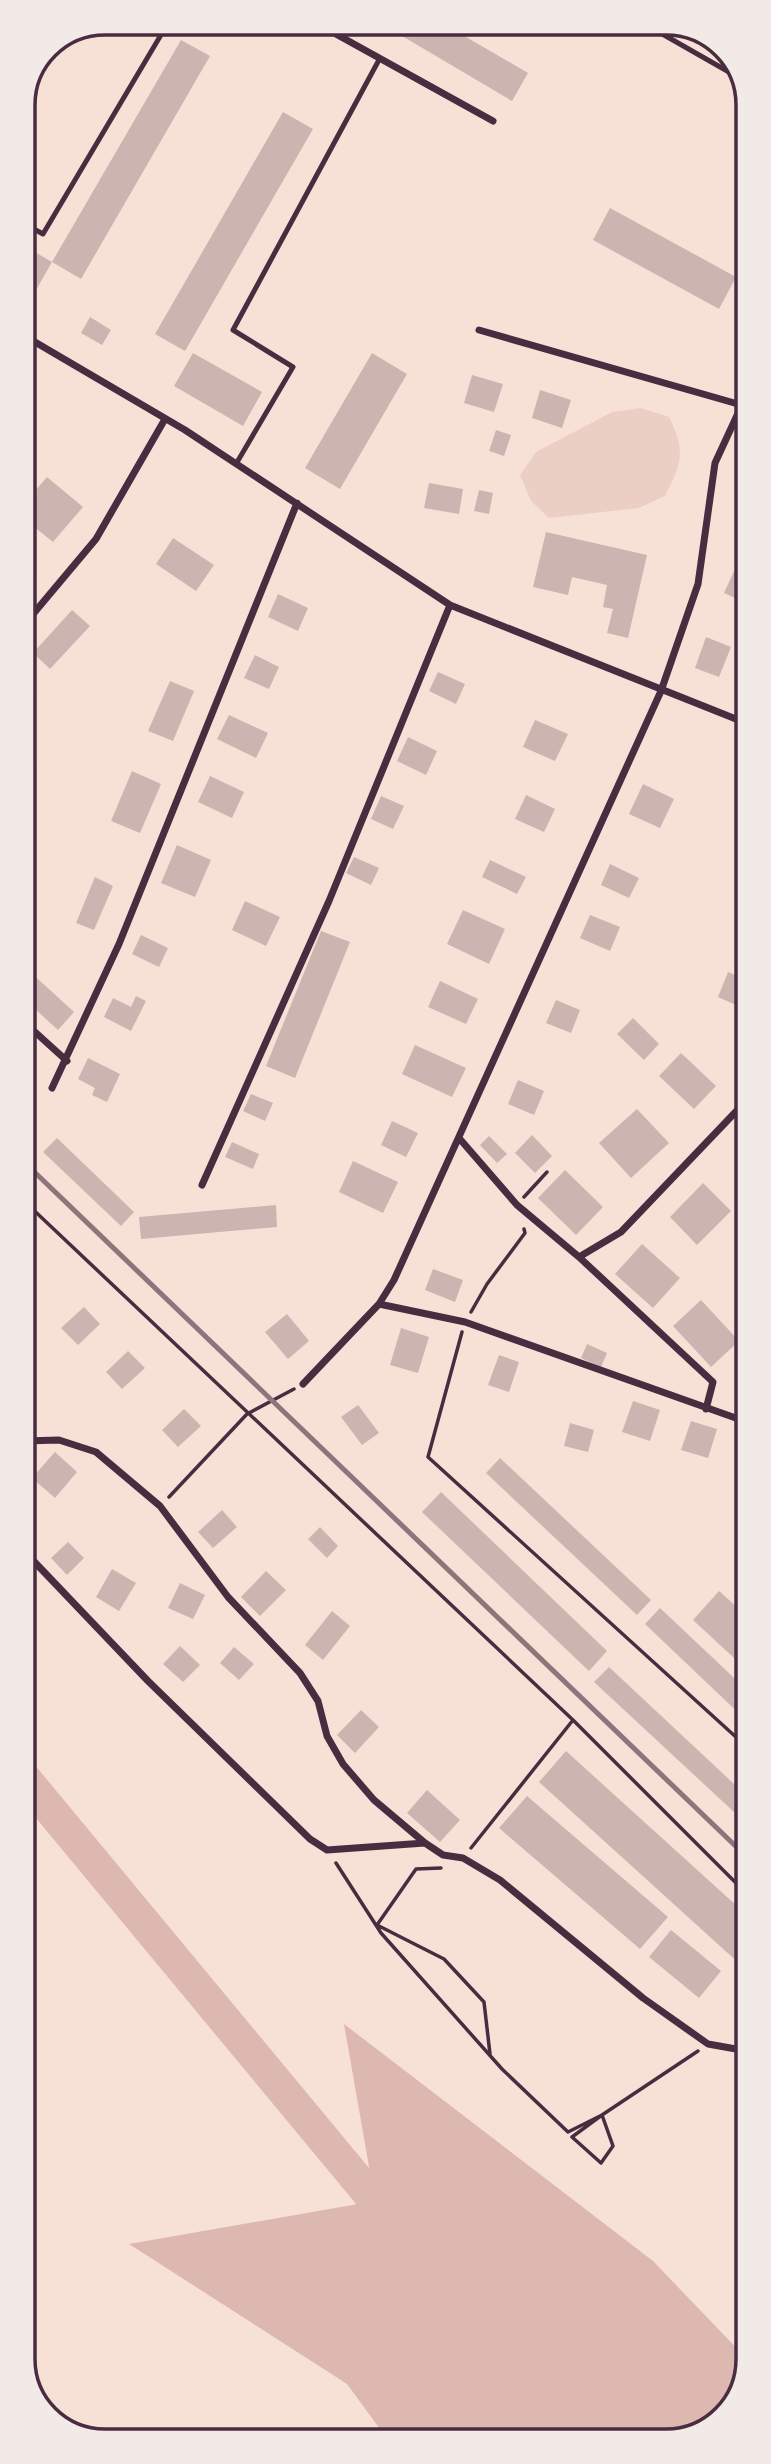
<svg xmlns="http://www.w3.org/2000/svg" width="771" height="2464" font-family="Rubik,sans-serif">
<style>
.green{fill:#ebcfc5}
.water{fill:#dcb8b0}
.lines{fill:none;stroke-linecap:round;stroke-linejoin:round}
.river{stroke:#dcb8b0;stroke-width:33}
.building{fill:#ccb4b1}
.path{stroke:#4a2c40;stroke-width:3.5}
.service{stroke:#4a2c40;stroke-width:5}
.minor{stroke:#4a2c40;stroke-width:7}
.rail{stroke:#8f747c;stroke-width:5}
.rim{fill:none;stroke:#4a2c40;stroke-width:3.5}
</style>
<rect width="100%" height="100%" fill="#f7e1d7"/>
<path class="green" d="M641,408L669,417C686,452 682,462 665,496L639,508L549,518L531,501L520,475L536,452L612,412Z"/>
<path class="water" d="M344,2024L653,2261L748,2360L731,2409L687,2439L388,2440L347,2384L129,2244L375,2201Z"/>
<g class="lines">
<path class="river" d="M25,1779L375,2201L407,2231"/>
</g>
<path class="building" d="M380,23H442L528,73L512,101Z
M672,23L720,43L730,59L670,24Z
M181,40L210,56L81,279L52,262Z
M283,112L313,129L185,351L155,334Z
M610,208L736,277L719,309L593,240Z
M23,245L52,262L35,292L23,285Z
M90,317L111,330L102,345L81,333Z
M193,353L262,392L243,426L174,386Z
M372,353L407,374L340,489L305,468Z
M472,375L503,384L494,412L464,403Z
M540,390L571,400L562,428L532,418Z
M496,430L511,435L504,456L489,451Z
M743,461L746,462V481L737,478Z
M47,477L83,507L53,542L23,518V505Z
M429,483L463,489L459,514L424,508Z
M479,490L493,493L489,514L474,511Z
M546,532L647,555L628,638L607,633L613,609L603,607L607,585L572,577L568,595L533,587Z
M173,538L214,565L196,591L156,564Z
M734,571L746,577V603L724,593Z
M278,594L308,608L298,631L268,617Z
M72,610L90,626L50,669L33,653Z
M706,637L731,647L719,677L695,668Z
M255,655L279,667L269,689L244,678Z
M438,672L465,684L456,704L429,691Z
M170,681L194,691L173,741L148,731Z
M24,697L34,708L24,718Z
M229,715L268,733L256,758L217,739Z
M535,720L568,734L555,761L523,747Z
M408,737L437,751L426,775L397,761Z
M132,771L161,784L140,833L111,821Z
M210,776L244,792L232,818L198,802Z
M643,784L674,799L660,828L629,814Z
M526,795L555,809L544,832L515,819Z
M381,796L404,806L393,829L371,819Z
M177,845L211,860L195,897L161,883Z
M354,857L379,868L371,885L346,873Z
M490,860L526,877L517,894L482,877Z
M610,864L639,878L629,898L601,885Z
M95,877L113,886L94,930L76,923Z
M245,901L280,917L266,946L232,930Z
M463,910L505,929L489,964L447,944Z
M590,915L620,927L610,951L580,938Z
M321,931L350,942L295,1078L266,1066Z
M141,935L168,948L159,967L132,954Z
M27,969L74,1012L58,1030L24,999V973Z
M728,972L747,980V1010L718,997Z
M440,981L478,999L466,1024L428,1007Z
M136,996L146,1001L131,1031L104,1017L113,998L131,1007Z
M556,1000L580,1010L571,1033L546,1023Z
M633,1018L659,1044L644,1060L617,1034Z
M415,1045L466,1068L452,1097L402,1074Z
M681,1053L716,1086L694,1109L659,1076Z
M88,1058L120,1074L107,1102L92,1095L95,1088L78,1079Z
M518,1080L544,1091L534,1115L508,1104Z
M251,1094L273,1103L265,1121L243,1111Z
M637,1109L669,1143L631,1178L599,1143Z
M392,1121L418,1133L406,1157L381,1145Z
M532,1135L552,1156L535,1173L515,1153Z
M489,1136L507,1154L497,1163L480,1145Z
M57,1138L134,1212L121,1226L43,1152Z
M232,1142L259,1154L253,1169L225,1157Z
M353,1161L398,1182L383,1213L339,1192Z
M565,1170L603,1207L576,1235L538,1198Z
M703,1183L731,1211L697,1245L670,1217Z
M276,1205L277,1227L141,1239L139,1217Z
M642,1244L680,1278L653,1308L615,1274Z
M433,1269L463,1280L455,1302L425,1290Z
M701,1300L739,1341L711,1367L673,1326Z
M84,1307L100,1324L78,1345L61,1328Z
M287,1314L309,1341L288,1359L265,1332Z
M401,1328L429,1337L418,1373L390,1365Z
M587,1344L607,1353L601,1367L581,1358Z
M128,1351L145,1368L122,1389L106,1372Z
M499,1355L519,1362L509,1392L488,1385Z
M24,1376L34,1387L24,1396Z
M633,1401L660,1410L650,1441L622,1432Z
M358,1405L379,1433L362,1445L341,1417Z
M184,1409L201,1426L178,1447L162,1430Z
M691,1421L717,1429L708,1458L681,1450Z
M570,1423L594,1430L588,1452L564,1446Z
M747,1445V1463L741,1461Z
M55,1452L77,1472L55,1498L32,1478Z
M500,1458L651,1600L637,1615L486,1473Z
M441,1492L607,1651L589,1671L422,1512Z
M222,1510L237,1527L213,1548L198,1532Z
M320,1527L338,1546L327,1558L308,1539Z
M68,1542L84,1558L67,1575L51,1558Z
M112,1569L136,1583L119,1611L96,1597Z
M266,1571L286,1590L260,1616L241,1597Z
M180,1583L205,1595L193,1619L168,1608Z
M719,1591L747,1616V1670L693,1620Z
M660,1608L747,1690V1721L645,1624Z
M332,1611L350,1626L323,1660L305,1645Z
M180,1646L200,1665L183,1682L163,1664Z
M234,1647L254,1664L239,1680L220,1663Z
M609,1667L748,1797V1825L594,1682Z
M361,1710L379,1727L355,1753L337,1735Z
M566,1751L748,1916V1959L742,1966L539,1782Z
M427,1790L460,1820L440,1842L407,1813Z
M527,1796L668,1917L640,1949L499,1828Z
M671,1930L721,1971L699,1998L649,1957Z"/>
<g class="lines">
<path class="path" d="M524,1197L547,1172
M24,1201L573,1720L748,1895
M471,1312L487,1284L525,1233L524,1229
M462,1332L428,1457L748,1748
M169,1497L247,1414L294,1389
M471,1848L573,1720
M336,1863L381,1933L502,2069L568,2132L602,2115L698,2051
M441,1868L416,1869L377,1925L444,1959L484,2002L490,2054
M602,2115L613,2146L601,2163L572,2137Z"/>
<path class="service" d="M643,23L743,80
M23,223L43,234L168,23
M236,464L293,367L233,330L380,58"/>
<path class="minor" d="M316,23L493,121
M479,330L745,406
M23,335L185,430L450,605L746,723
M23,626L96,539L165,419
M24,1022L67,1061
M52,1088L119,944L297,503
M459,1138L517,1205L579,1257L713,1382L706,1409
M202,1185L329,901L450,605
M579,1257L621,1232L747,1100
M379,1304L465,1322L747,1422
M303,1384L379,1304L394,1280L661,691L698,584L715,463L746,396
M24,1441L59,1440L96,1452L160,1506L228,1597L300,1673L318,1701L327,1736L343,1764L374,1800L425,1843L443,1855L463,1858L500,1880L643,1998L708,2044L736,2049L748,2044
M25,1552L148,1681L310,1839L327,1850L425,1843"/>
<path class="rail" d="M24,1162L748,1858"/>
</g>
<path d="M0 0H771V2464H0ZM105 35H666A70 70 0 0 1 736 105V2359A70 70 0 0 1 666 2429H105A70 70 0 0 1 35 2359V105A70 70 0 0 1 105 35Z" fill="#f1eae7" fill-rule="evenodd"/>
<path class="rim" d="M105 35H666A70 70 0 0 1 736 105V2359A70 70 0 0 1 666 2429H105A70 70 0 0 1 35 2359V105A70 70 0 0 1 105 35Z"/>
</svg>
